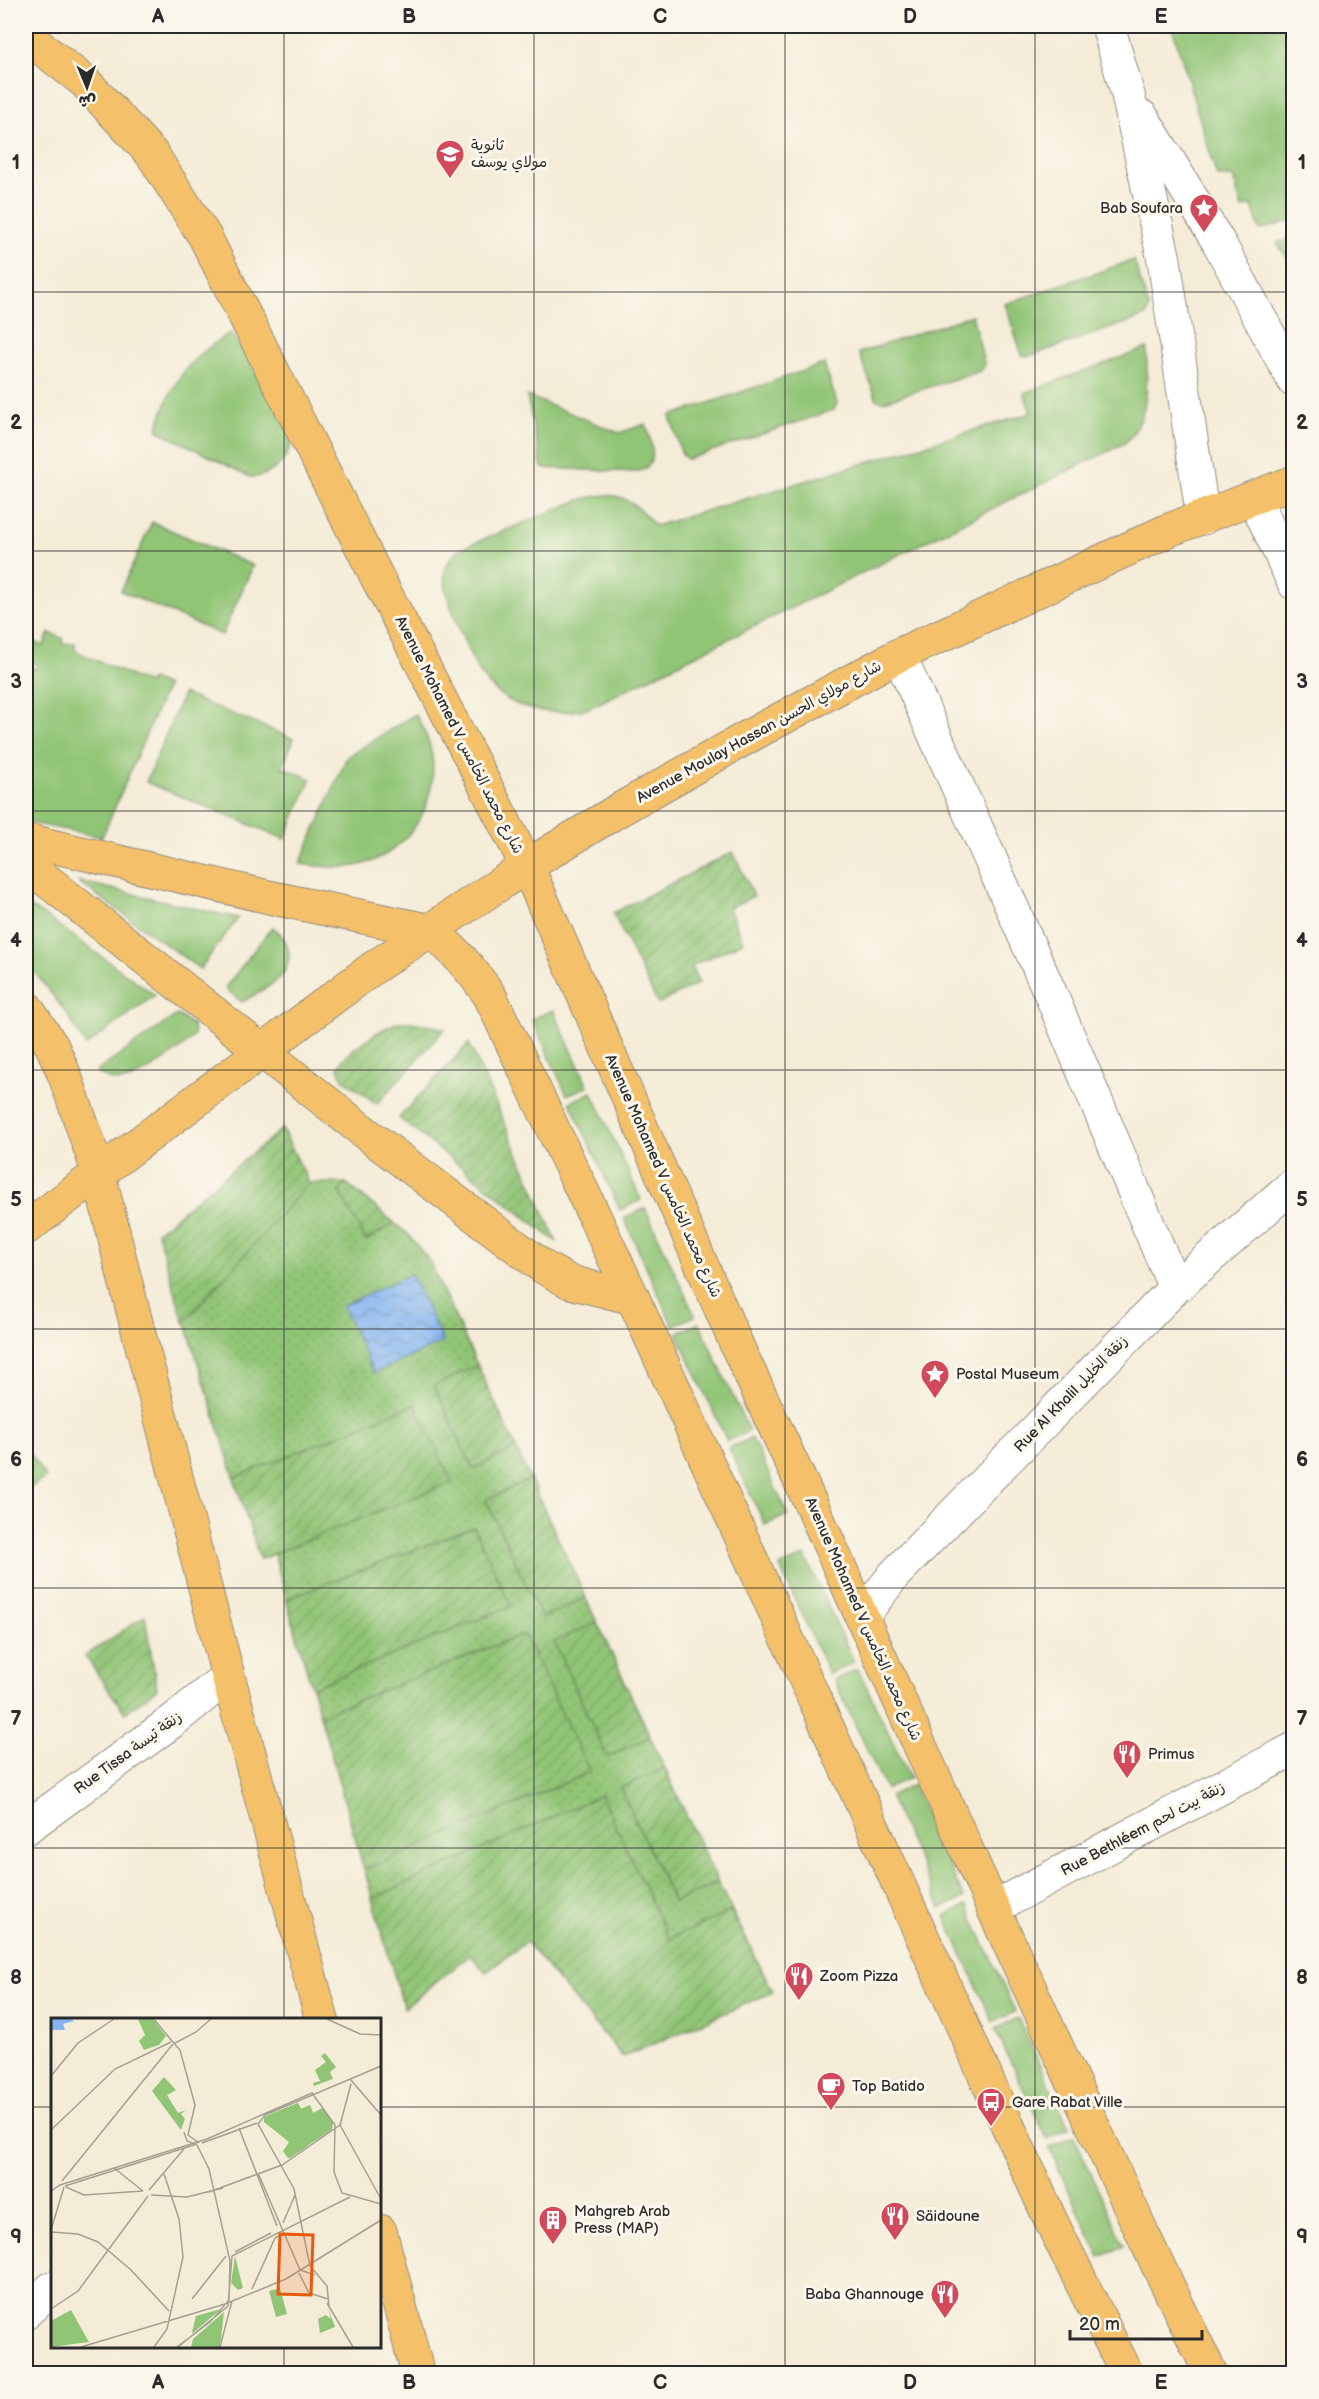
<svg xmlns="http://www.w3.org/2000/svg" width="1319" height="2399" font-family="'Balsamiq Sans','Playpen Sans Arabic',sans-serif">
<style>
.grass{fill:#91c576;stroke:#5e7850;stroke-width:1.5}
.park{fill:url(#park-dots);stroke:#5e7850;stroke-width:1.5}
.garden{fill:url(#garden-furrows);stroke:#5e7850;stroke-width:1.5}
.water{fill:url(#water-waves);stroke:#58708e;stroke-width:1.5}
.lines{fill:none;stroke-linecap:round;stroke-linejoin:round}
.minor-casing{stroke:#908c81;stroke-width:35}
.major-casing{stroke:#908c81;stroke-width:35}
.minor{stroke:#fff;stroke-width:33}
.major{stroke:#f4c16a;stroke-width:33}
.grid{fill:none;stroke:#2b2b2b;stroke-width:1.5;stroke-opacity:0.55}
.labels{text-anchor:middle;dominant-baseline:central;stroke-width:6;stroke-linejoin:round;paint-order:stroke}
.poi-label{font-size:15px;fill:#2b2b2b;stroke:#fbf7ec;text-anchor:start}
.street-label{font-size:15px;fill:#2b2b2b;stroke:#fbf7ec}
.inset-road{fill:none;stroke:#a49f92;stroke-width:1.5}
.view{fill:#e8590c;fill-opacity:0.15;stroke:#e8590c;stroke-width:3}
.inset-edge{fill:none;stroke:#2b2b2b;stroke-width:3}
.neatline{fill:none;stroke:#2b2b2b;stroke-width:2}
.grid-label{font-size:20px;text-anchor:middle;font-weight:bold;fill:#2b2b2b}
</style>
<defs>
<pattern id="park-dots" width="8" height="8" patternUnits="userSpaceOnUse" patternTransform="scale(1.5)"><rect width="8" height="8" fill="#91c576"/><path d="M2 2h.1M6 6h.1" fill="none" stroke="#7da966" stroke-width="1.8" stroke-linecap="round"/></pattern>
<pattern id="garden-furrows" width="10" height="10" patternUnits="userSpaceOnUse" patternTransform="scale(1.5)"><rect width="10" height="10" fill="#91c576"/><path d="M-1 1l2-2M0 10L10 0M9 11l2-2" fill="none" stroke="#7da966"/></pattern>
<pattern id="water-waves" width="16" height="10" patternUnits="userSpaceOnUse" patternTransform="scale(1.5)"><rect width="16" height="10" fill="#85b5f0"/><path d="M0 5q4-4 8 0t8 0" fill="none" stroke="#6d93c3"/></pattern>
</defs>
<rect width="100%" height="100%" fill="#fbf7ec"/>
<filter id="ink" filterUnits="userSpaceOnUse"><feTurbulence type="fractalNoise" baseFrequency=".0167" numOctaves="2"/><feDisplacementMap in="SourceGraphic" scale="12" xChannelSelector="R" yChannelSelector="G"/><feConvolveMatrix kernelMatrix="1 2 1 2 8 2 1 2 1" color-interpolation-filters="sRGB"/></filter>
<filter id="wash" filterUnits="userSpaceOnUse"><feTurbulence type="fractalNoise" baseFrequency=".008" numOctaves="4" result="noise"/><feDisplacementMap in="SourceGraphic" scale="24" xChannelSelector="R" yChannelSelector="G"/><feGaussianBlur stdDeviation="1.35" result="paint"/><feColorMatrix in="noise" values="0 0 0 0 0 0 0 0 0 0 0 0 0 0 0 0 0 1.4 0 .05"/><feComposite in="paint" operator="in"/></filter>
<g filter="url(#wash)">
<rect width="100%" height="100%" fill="#f4ecd7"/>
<path class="grass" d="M1172,26H1293V220L1260,230L1252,205L1242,208L1233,177H1217Z
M1134,260L1149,308L1146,316L1030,356L1022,355L1005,304Z
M972,315L984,362V367L980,371L884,401L877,400L859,353Z
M231,333L288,421C290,429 293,436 291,444C287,462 268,478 250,477L157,430C170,383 189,357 231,333Z
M1147,348C1146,382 1151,419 1125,443L587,709C558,714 532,714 507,699C496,692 485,681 478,670C468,652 440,589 445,571C447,561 453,556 460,549L577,501C615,488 631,497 655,526L1031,413L1024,393Z
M824,364L837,403L834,410L691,458L687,459L682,455L670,416Z
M527,396L619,433L646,424C651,444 662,466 635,472L542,468Z
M152,522L253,566L222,635L121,591Z
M49,633L64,639L62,644L75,643V651L149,684L151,679L167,686L102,837L26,822V671L27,667L35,669L37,664L27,659L34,642L44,646Z
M183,694L294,739L282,767L311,779L285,839L146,782Z
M415,714C423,727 430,741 432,756C439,806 405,857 355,866C337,869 318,866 300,864L347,757Z
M77,881L238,918L200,969Z
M26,905L42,914L155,995L86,1046L67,1014L26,961Z
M272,927C288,937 295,958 282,975C272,987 255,994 242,1002L225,988Z
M553,1010L588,1086L567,1095L532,1019Z
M177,1015L193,1025L194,1034C189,1046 137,1080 123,1081C112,1082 104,1078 96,1072Z
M592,1092L641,1200L620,1210L570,1102Z
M645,1208L695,1316L673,1326L624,1218Z
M699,1323L749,1431L727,1441L677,1333Z
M752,1438L788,1515L765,1525L729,1448Z
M805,1556L854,1662L829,1674L780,1567Z
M858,1669L910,1778L886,1789L834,1680Z
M913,1785L964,1898L941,1908L889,1796Z
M967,1905L1015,2012L993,2022L945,1916Z
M1018,2018L1069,2128L1047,2139L995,2029Z
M1074,2136L1124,2246L1100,2257L1049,2148Z"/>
<path class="park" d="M282,1129L309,1183H346L408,1234L429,1261L718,1883L773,1992L623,2057L526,1942L486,1972L470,1955L404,2008L274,1554L260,1559L157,1232Z"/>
<path class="garden" d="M1293,238H1294L1293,267L1277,243Z
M733,852L754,896L729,908L743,942L691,966L699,983L658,1004L613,913Z
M399,1022H412L445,1029L377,1104L342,1078L338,1068C343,1052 383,1028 399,1022Z
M469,1043L557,1242L399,1118Z
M282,1129L309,1183L184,1322L157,1232Z
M346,1183L394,1223L366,1241L340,1192Z
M477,1365L516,1448L473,1469L434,1386Z
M415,1404L452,1482L260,1559L234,1478Z
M26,1448L46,1477L26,1491Z
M530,1479L586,1598L542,1618L486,1500Z
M474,1527L511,1606L312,1688L286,1599Z
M145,1616L157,1689L125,1713L85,1656Z
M597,1622L650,1737L607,1757L554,1642Z
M524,1634L590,1772L364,1870L320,1715Z
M664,1768L718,1883L674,1902L620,1788Z
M601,1795L669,1939L731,1911L773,1992L623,2057L526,1942L486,1972L470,1955L404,2008L372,1899Z"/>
<path class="water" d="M411,1274L443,1342L374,1373L342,1306Z"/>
</g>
<g filter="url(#ink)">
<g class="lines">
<g class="minor-casing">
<path id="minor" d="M1108,26L1128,95L1164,260L1203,518
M1142,117L1219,243L1294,381
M1254,497L1294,583
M899,655L1052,997L1175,1288
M862,1617L894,1575L1175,1288L1294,1184
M26,1828L174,1720L228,1676
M993,1908L1294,1749
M26,2312L52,2288"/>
</g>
<g class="major-casing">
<path id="major" d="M26,36L85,82L152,154L205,237L379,581L527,866L738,1348L817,1517L993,1908L1146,2241L1211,2374
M26,840L273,898L431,931C455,950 473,971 490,996L633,1298L1051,2221L1127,2374
M26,864L368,1135L543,1267L570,1282L633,1298
M26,1007L52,1046L65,1076L99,1174L126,1284L228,1676L322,2020
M26,1228L373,968L527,866L617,811L753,734L899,655L1169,530L1294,482
M380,2231L418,2374"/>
</g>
<use href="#minor" class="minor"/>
<use href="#major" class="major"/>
</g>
</g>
<path class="grid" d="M284,26V2020M534,26V2374M785,26V2374M1035,26V2374M26,292H1294M26,551H1294M26,811H1294M26,1070H1294M26,1329H1294M26,1588H1294M26,1848H1294M26,2107H52M380,2107H1294M284,2346V2374"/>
<defs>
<g id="school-pin" transform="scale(1.5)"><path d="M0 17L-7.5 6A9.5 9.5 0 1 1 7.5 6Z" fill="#d1495b" stroke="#fbf7ec"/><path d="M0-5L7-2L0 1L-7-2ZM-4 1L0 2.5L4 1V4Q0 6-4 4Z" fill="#fff"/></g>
<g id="sight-pin" transform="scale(1.5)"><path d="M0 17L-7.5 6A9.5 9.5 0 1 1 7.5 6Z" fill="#d1495b" stroke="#fbf7ec"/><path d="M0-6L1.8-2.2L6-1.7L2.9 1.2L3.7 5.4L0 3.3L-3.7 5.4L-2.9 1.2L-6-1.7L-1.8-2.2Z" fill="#fff"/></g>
<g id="restaurant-pin" transform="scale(1.5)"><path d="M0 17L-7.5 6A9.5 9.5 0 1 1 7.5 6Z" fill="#d1495b" stroke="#fbf7ec"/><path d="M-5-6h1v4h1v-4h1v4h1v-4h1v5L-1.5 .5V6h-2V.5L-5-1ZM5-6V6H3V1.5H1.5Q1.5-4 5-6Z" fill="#fff"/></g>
<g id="cafe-pin" transform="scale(1.5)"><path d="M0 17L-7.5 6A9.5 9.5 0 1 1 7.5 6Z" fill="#d1495b" stroke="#fbf7ec"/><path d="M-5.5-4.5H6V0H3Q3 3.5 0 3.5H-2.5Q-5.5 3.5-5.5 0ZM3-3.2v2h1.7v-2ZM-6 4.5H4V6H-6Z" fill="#fff"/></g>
<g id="bus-pin" transform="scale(1.5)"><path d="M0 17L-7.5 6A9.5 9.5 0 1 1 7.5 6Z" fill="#d1495b" stroke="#fbf7ec"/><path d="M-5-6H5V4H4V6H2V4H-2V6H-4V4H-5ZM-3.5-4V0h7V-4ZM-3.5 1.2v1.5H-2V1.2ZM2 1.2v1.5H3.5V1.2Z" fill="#fff"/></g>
<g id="building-pin" transform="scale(1.5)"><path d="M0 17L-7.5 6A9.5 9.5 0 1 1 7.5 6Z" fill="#d1495b" stroke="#fbf7ec"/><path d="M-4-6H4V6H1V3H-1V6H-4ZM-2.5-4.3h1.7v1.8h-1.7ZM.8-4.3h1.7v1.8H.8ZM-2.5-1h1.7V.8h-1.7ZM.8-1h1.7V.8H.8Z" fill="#fff"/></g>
</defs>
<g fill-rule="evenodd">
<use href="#school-pin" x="450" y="154"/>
<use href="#sight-pin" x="1204" y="208"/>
<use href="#sight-pin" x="935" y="1374"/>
<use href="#restaurant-pin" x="1127" y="1754"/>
<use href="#restaurant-pin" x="799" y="1976"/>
<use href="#cafe-pin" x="831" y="2086"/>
<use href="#bus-pin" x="991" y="2102"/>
<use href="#restaurant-pin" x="895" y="2216"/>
<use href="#building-pin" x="553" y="2220"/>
<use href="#restaurant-pin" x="945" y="2294"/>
</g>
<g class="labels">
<g class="poi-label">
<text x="471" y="145">ثانوية<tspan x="471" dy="17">مولاي يوسف</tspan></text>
<text x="1183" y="208" text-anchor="end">Bab Soufara</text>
<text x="956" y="1374">Postal Museum</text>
<text x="1148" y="1754">Primus</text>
<text x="820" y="1976">Zoom Pizza</text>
<text x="852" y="2086">Top Batido</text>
<text x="1012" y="2102">Gare Rabat Ville</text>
<text x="574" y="2211">Mahgreb Arab<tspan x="574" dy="17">Press (MAP)</tspan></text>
<text x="916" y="2216">Säidoune</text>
<text x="924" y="2294" text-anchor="end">Baba Ghannouge</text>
</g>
<g class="street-label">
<text transform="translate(759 732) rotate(-29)">Avenue Moulay Hassan شارع مولاي الحسن</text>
<text transform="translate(459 735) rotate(63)">Avenue Mohamed V شارع محمد الخامس</text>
<text transform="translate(663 1176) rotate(66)">Avenue Mohamed V شارع محمد الخامس</text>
<text transform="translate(1071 1394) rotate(-46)">Rue Al Khalil زنقة الخليل</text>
<text transform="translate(863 1619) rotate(66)">Avenue Mohamed V شارع محمد الخامس</text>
<text transform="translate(128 1753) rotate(-36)">Rue Tissa زنقة تيسة</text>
<text transform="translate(1143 1829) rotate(-28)">Rue Bethléem زنقة بيت لحم</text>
</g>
</g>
<g transform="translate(51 2018)">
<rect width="330" height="330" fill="#f4ecd7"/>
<path d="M274,35L285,49L279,54L282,61L263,68L262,65L269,63L264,52L275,44L270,38ZM229,270L236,296L225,299L218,273ZM277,290L284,309L269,315L267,301L275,297L280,301ZM173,294L169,329H140L142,321Z" fill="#91c576"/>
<path d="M87,1H102L115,18L108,27L93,32L88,23L94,17ZM113,59L125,72L116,77L127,95L135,92L130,96L134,101L130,112L101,73Z" fill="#91c576"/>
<path d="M247,85L250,91L259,87L262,95L272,90L282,104L281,112L237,140L232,133L238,124L213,104V99ZM20,292L38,324L0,329V303Z" fill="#91c576"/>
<path d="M247,85L250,91L259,87L262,95L272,90L282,104L278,110L281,111L264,123L260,120L271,118L276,111L269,117H256L257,128L239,140H237L232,133L239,139L241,126L244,130L251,129L252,126L247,128L213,99ZM184,238L192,270L187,272L180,265ZM170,291L142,315L141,314L145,298Z" fill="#91c576"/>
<path d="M0,1H20L23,3L12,6L14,12H0Z" fill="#85b5f0"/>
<path class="inset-road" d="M103,1L116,17M276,1L309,16L330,17M116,17L129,32L144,87L137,117L148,125M124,25L145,14L160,1M0,58L27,25L63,1M299,61L330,97M289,107L330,181M289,107L300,66M188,110L226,208M0,112L64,51L120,24M133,114L136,123L144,126M151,125L206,105M63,150L92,173M207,155L249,252L264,257M11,163L122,26M14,168L146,126M15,169L33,177L92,173M98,172L133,131M0,173L9,167L156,121L261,75L284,107L283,154L291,175L330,186M158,174L231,147L289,107M100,177L136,179L172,170M232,205L244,177M0,212L13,169M0,214L27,216L47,224L80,252L118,293M184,234L220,215M248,255L258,275L277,281M201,271L224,220L231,216M141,281L175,238M276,285L302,329M278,288L276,268L259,248L243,171L207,106L214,97L330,48M0,291L27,273L97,178M30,329L174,286L235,261L330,202M103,329L116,311L132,239L128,201L113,156M126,329L159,304L178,282L179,243L158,151L146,127M127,329L177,288L181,238L299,179M169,329L181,283"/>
<path class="view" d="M229,216L262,217L260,277L227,276Z"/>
<rect width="330" height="330" class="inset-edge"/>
</g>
<rect width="1319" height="2399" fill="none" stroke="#fbf7ec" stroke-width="66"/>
<g transform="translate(87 87) rotate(178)" stroke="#fbf7ec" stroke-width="4.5" paint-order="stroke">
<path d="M0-4.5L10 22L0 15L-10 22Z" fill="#2b2b2b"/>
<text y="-9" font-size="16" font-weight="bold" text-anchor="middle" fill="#2b2b2b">ش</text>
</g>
<path d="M1070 2330v9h132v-9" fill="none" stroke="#2b2b2b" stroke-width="3"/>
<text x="1079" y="2330" font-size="18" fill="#2b2b2b" stroke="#fbf7ec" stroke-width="4.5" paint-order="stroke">20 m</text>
<rect x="33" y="33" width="1253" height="2333" class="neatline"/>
<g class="grid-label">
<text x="158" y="23">A</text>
<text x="409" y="23">B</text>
<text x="660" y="23">C</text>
<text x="910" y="23">D</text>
<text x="1161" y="23">E</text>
<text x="16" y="169">1</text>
<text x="1302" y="169">1</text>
<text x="16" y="429">2</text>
<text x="1302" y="429">2</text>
<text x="16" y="688">3</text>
<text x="1302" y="688">3</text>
<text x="16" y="947">4</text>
<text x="1302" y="947">4</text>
<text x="16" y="1206">5</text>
<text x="1302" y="1206">5</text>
<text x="16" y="1466">6</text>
<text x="1302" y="1466">6</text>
<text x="16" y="1725">7</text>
<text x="1302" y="1725">7</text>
<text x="16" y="1984">8</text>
<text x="1302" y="1984">8</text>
<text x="16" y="2243">9</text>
<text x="1302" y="2243">9</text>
<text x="158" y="2389">A</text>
<text x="409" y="2389">B</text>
<text x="660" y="2389">C</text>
<text x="910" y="2389">D</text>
<text x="1161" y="2389">E</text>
</g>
</svg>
